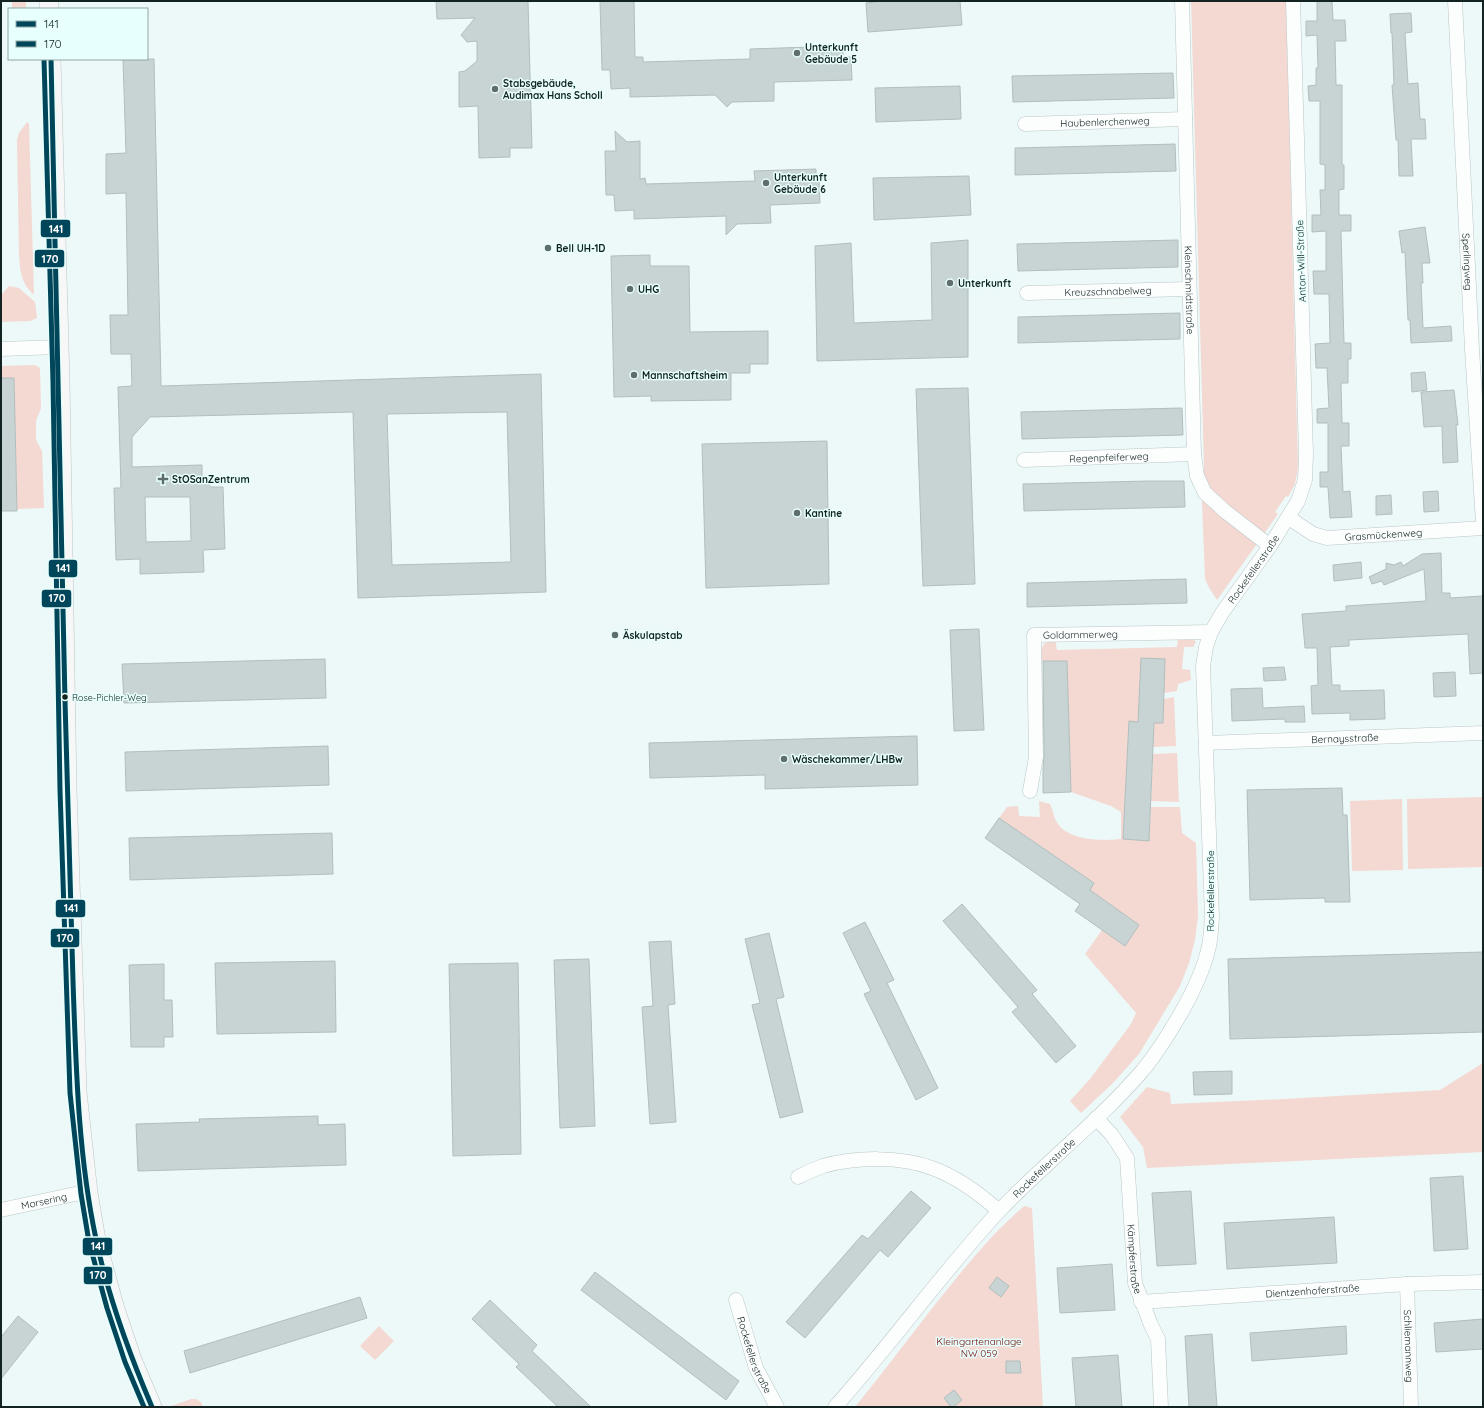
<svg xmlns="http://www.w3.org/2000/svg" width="1484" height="1408" font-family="Quicksand,sans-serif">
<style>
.green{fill:#f4d8d2}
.building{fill:#c7d4d3;stroke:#b1bebd;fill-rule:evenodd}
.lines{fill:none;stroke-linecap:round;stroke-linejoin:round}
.minor-casing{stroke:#bac6c6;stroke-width:15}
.secondary-casing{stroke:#bac6c6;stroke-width:20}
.minor{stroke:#fcfefe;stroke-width:14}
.secondary{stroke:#f8f7f7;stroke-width:19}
.bus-1-casing{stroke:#e7fffd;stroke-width:8}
.bus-2-casing{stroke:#e7fffd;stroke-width:8}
.bus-1{stroke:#00465a;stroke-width:5}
.bus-2{stroke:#00465a;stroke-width:5}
.poi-dot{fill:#5f6e6d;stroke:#e7fffd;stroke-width:1.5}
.bus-dot{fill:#132322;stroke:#e7fffd;stroke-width:1.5}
.labels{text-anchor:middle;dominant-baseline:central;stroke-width:3;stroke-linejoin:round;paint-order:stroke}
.bus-label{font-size:9px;fill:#132322;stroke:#e7fffd;text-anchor:start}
.poi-label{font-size:10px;font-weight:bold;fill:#132322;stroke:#e7fffd;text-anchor:start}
.street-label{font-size:10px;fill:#132322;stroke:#e7fffd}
.park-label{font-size:10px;fill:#6c0f05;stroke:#e7fffd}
.line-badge{stroke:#e7fffd;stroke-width:1.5}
.badge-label{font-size:11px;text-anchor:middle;font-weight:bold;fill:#fff}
</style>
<rect width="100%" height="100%" fill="#edf9f8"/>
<path class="green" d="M12,1H26V9H12Z
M1191,1H1286L1298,468L1295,484L1288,497L1286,496L1275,512L1278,514L1217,600L1208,586L1205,578L1202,503L1204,467Z
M27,122L29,124L34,295C21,283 20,271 19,254L17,140L19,133Z
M9,286L19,288L35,302L37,318L30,321L1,322V295Z
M35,365L40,368L41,408L36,421V440L42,451L44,508L17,509L14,378H1V366Z
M1178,638H1192L1196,642L1193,647H1184L1182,669L1190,670L1191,680L1178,684L1177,691L1164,693L1165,659L1141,658L1138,722H1129L1123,839L1149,840L1151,807H1180L1182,833L1196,843L1198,916L1195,940L1189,963L1180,986L1139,1054L1113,1083L1081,1113L1070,1101L1090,1079L1131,1024L1136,1013L1085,954L1102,930L1125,946L1139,925L1090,890L1094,883L999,818L1007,807L1018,806L1019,816L1040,817L1039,801L1050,804C1053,810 1054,819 1058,824C1070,841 1103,841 1121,839V812L1111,806L1071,792L1067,661H1040L1041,650L1044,644L1055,639L1057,650L1177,647Z
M1174,697L1176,746L1153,747L1154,723H1163L1164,699Z
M1177,753L1179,802L1151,801L1153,754Z
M1483,797V867L1408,869L1407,799Z
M1402,799L1403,870L1352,871L1350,801Z
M1483,1063V1152L1147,1168L1143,1147L1120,1117L1147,1087L1170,1093L1171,1104L1285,1099L1440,1090Z
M1024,1206L1032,1208L1043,1407H855C900,1352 941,1293 989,1240C1000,1228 1012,1217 1024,1206Z
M379,1326L394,1341L375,1360L360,1346Z
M191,1399H196L201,1402L203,1407L171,1406Z"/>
<path class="building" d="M436,1H528L532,148H510V157L479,158L478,106L459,107V72L465,71L477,61V41L467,42L461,35L475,18L437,19Z
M600,1H634L635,57H643V62L750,59V49L843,46V57H851L852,80L774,82V101L732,102L727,107L715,95L630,97V88L611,89L610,70H602Z
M881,1H960L962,25L868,32L866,3Z
M1317,1H1332L1333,20H1345L1346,41H1335L1336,85H1342V165H1344V189L1339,190V215H1351V231H1341L1344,343H1351V359H1348V383H1341L1342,423H1349V446H1341L1343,492L1350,491L1352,517L1330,518L1328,487H1320V472H1328V423H1317V409L1329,408L1327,368H1316L1315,344L1330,343L1329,294H1314L1313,271H1326V231L1312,232V215H1321L1320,190H1325V165L1320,164V101H1309L1308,86L1316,85V68H1318L1317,35L1306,36V21H1317Z
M1411,13L1412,32L1405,33L1408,84L1418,83L1420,119H1425L1426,139H1411L1413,176H1399L1398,140H1396L1392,85H1394L1392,33H1391L1390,14Z
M123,59H154L161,386L541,374L546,592L358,598L353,412L150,417L132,437V467L202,465V476L211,487H223L225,549L203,550L204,572L140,574V559L116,560L114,488H121L118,387L132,386L131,354H111L110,315H128L126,193L106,194V154L126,153ZM507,412L511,562L392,565L387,414ZM145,497H190L191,541L146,542Z
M1173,73L1174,98L1013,102L1012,76Z
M960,86L961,119L876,122L875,88Z
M615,131L627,142L640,141V179L645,178L646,184L755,181L754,171L816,169V180H819L820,203L770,205L771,223L737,224L726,235V216L634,219V210L615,211L614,195H606L605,151H616Z
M1175,144L1176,171L1015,175V148Z
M969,176L971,215L874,220L873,178Z
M1425,227L1430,263H1422L1423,283H1421L1423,328L1451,326L1452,341L1411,343L1410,320H1408L1405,252L1402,253L1399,231Z
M968,240V357L817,361L815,246L851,243L854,323L932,320L931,243Z
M1178,240V267L1018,271L1017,244Z
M650,255V266H689L690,332L768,331V364H750V373H731V400L651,401V396L614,397L611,256Z
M1180,313V339L1018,343V317Z
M1425,372L1427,390L1412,392L1411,373Z
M1,378H14L17,511H1Z
M968,388L975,584L923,586L916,389Z
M1454,390L1458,425H1456L1458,462L1443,463L1442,426L1424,427L1421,392Z
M1182,408L1183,435L1022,439L1021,412Z
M827,441L829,584L706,588L702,444Z
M1148,481H1184L1185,507L1024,511L1023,484Z
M1438,491L1439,511L1424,512L1423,492Z
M1391,495L1392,514L1376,515V496Z
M1441,553L1442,593H1450V598L1483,596V673L1470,674L1468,634L1349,640V646L1330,647L1332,685H1340V691L1384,690L1385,719L1350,720V713L1312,714L1311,686L1318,685L1317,648H1305L1302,614L1346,611V606L1426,601L1424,569L1384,585L1382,581L1372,584L1369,577L1386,569V563L1394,565L1401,562L1403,566L1422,554Z
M1361,562L1362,578L1334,581L1333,565Z
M1186,579L1187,603L1027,607V583Z
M979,629L984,730L954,731L950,630Z
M1141,658L1165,659L1163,723H1154L1149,841L1123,839L1129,721L1138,722Z
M325,659L326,698L124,703L122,664Z
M1043,661H1067L1071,792L1043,793V769L1044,757Z
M1284,667L1286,680L1264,681L1263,668Z
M1455,672L1456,696L1434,697L1433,673Z
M1262,688L1263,708L1304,706L1305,722H1285V719L1232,721L1231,689Z
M917,736L918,785L765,789V775L650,778L649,743Z
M328,746L329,785L126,791L125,752Z
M1342,788L1343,815H1347L1350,902H1325V898L1250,900L1247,790Z
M999,818L1094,883L1090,890L1139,925L1125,946L1075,911L1080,904L985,838Z
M332,833L333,874L130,880L129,838Z
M962,904L1037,990L1032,994L1076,1046L1056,1063L1012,1012L1018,1007L943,921Z
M865,922L894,980L887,983L938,1088L916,1100L864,994L871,991L843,933Z
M769,933L784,997L776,999L803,1112L780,1118L752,1005L760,1003L745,939Z
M671,941L675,1004L668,1005L676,1122L650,1124L642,1007L653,1006L649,942Z
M1483,952V1032L1230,1039L1228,959Z
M589,959L595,1126L560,1128L554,960Z
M335,961L336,1032L217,1034L215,963Z
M518,963L521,1154L453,1156L449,964Z
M164,964V1000H172L173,1037H164V1047H131L129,965Z
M1232,1071V1094L1194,1095L1193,1072Z
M318,1116V1125L345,1124L346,1165L138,1171L136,1124L200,1122L199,1119Z
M1463,1176L1468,1249L1434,1251L1430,1178Z
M911,1191L931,1208L888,1257L880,1250L805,1338L786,1322L862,1235L868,1239Z
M1191,1191L1196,1264L1157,1266L1152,1193Z
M1334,1217L1337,1263L1227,1269L1224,1223Z
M1112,1264L1115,1310L1060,1313L1057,1268Z
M595,1272L739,1381L726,1400L581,1290Z
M997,1277L1009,1286L1001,1297L989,1288Z
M360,1297L367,1318L190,1373L184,1351Z
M490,1300L537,1345L532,1351L591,1407H558L516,1367L519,1364L472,1319Z
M18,1316L38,1332L1,1379V1337Z
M1483,1319V1349L1436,1352L1434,1323Z
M1346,1326L1347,1354L1252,1361L1250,1333Z
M1212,1334L1217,1407H1189L1185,1336Z
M1118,1355L1122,1407H1076L1072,1358Z
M1006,1361H1020L1021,1373H1006Z
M954,1390L962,1400L953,1407H951L944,1398Z"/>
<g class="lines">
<g class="minor-casing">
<g id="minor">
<path id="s1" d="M1182,1L1194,454L1197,476L1205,493L1226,512L1270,546"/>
<path id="s2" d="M1455,1L1472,349L1483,523"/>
<path id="s3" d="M1025,124L1185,119"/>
<path id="s4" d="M1027,293L1188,289"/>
<path d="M1,349L59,347"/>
<path id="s5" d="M1024,460L1194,454"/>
<path id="s6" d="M1289,518L1313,534L1327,538L1483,528"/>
<path id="s7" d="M1206,743L1483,733"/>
<path id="s8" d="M1030,791L1036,757L1034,635L1211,632"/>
<path id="s9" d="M1096,1118L1112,1135L1127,1158L1135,1283L1151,1325L1158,1339L1161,1407"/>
<path d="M798,1177C806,1173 814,1169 823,1166C856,1157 900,1156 932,1168C957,1177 980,1194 999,1211"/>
<path id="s10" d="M1,1210L75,1194L88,1193"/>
<path id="s11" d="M1407,1284L1411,1407"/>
<path id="s12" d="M736,1300L756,1368L777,1407"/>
<path id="s13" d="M1141,1302L1407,1284L1483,1282"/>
<path id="s14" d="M835,1407C892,1343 941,1274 999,1211C1045,1163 1099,1121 1143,1070C1157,1053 1170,1032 1181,1013C1193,992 1204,970 1209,946C1211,937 1211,927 1212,918L1203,666L1206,647L1211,632L1222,613L1270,546L1298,501L1305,480L1306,454L1293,1"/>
</g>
</g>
<g class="secondary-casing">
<path id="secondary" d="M49,1V9
M51,59L60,382L67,790L77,1092L88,1193L96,1240L114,1306L132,1360L152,1407"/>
</g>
<use href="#minor" class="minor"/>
<use href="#secondary" class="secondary"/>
<g class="bus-1-casing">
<path id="bus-1" d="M51,59C57,273 62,487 65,701C67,794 70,887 73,981C76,1066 78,1155 96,1239C108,1297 129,1353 152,1407"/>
</g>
<g class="bus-2-casing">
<path id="bus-2" d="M44,59L53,382L60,790L70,1093L81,1194L89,1242L107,1308L125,1362L144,1407"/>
</g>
<use href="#bus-1" class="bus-1"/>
<use href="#bus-2" class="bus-2"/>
</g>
<g class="poi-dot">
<circle cx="797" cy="53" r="4"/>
<circle cx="495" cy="89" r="4"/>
<circle cx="766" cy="183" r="4"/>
<circle cx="548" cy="248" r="4"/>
<circle cx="950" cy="283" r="4"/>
<circle cx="630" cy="289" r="4"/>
<circle cx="634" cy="375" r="4"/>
<path d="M161 473h4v4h4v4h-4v4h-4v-4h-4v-4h4z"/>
<circle cx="797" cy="513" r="4"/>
<circle cx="615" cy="635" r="4"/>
<circle cx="784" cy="759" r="4"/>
</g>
<circle class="bus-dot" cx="65" cy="697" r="3.5"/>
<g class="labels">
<g class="bus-label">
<text x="72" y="697">Rose-Pichler-Weg</text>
</g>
<g class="poi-label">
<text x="805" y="47">Unterkunft<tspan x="805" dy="12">Gebäude 5</tspan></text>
<text x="503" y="83">Stabsgebäude,<tspan x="503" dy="12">Audimax Hans Scholl</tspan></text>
<text x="774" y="177">Unterkunft<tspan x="774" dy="12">Gebäude 6</tspan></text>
<text x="556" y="248">Bell UH-1D</text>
<text x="958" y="283">Unterkunft</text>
<text x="638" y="289">UHG</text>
<text x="642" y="375">Mannschaftsheim</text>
<text x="172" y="479">StOSanZentrum</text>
<text x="805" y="513">Kantine</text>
<text x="623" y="635">Äskulapstab</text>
<text x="792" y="759">Wäschekammer/LHBw</text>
</g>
<g class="street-label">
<text stroke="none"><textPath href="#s3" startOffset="80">Haubenlerchenweg</textPath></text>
<text transform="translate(1301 261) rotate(-92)">Anton-Will-Straße</text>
<text stroke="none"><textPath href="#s2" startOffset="261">Sperlingweg</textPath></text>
<text stroke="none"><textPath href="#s1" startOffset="289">Kleinschmidtstraße</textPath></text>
<text stroke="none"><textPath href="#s4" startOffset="81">Kreuzschnabelweg</textPath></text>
<text stroke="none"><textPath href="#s5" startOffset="85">Regenpfeiferweg</textPath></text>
<text stroke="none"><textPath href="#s6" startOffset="100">Grasmückenweg</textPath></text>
<text stroke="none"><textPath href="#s14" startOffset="990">Rockefellerstraße</textPath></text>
<text stroke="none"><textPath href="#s8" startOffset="203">Goldammerweg</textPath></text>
<text stroke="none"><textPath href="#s7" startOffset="139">Bernaysstraße</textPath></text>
<text transform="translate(1210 891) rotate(-90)">Rockefellerstraße</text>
<text stroke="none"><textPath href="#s14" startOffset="318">Rockefellerstraße</textPath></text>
<text stroke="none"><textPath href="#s10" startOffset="44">Morsering</textPath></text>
<text stroke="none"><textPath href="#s9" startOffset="152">Kämpferstraße</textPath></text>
<text stroke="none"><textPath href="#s13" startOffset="172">Dientzenhoferstraße</textPath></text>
<text stroke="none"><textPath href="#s11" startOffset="62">Schliemannweg</textPath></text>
<text stroke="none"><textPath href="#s12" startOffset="58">Rockefellerstraße</textPath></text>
</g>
<g class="park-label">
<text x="979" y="1341">Kleingartenanlage<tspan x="979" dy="12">NW 059</tspan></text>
</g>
</g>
<g class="line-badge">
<rect x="40" y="219" width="31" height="19" rx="4" fill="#00465a"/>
<rect x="34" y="249" width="31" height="19" rx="4" fill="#00465a"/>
<rect x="48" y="559" width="30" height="19" rx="4" fill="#00465a"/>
<rect x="41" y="589" width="31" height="19" rx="4" fill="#00465a"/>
<rect x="55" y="899" width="31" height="19" rx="4" fill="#00465a"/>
<rect x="50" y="928" width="30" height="20" rx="4" fill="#00465a"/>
<rect x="82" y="1237" width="31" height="19" rx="4" fill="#00465a"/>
<rect x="83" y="1266" width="30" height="19" rx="4" fill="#00465a"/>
</g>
<g class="badge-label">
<text x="56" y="233">141</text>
<text x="50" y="263">170</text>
<text x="63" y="572">141</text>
<text x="57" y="602">170</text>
<text x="71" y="912">141</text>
<text x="65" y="942">170</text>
<text x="98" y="1250">141</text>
<text x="98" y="1279">170</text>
</g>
<rect width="1484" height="1408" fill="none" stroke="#132322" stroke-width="4"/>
<rect x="8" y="8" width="140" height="52" fill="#e7fffd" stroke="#92a7a5"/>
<rect x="16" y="21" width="20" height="6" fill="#00465a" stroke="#92a7a5"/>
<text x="44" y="28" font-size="12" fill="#132322">141</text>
<rect x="16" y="41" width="20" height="6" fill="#00465a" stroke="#92a7a5"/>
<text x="44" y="48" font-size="12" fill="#132322">170</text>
</svg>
